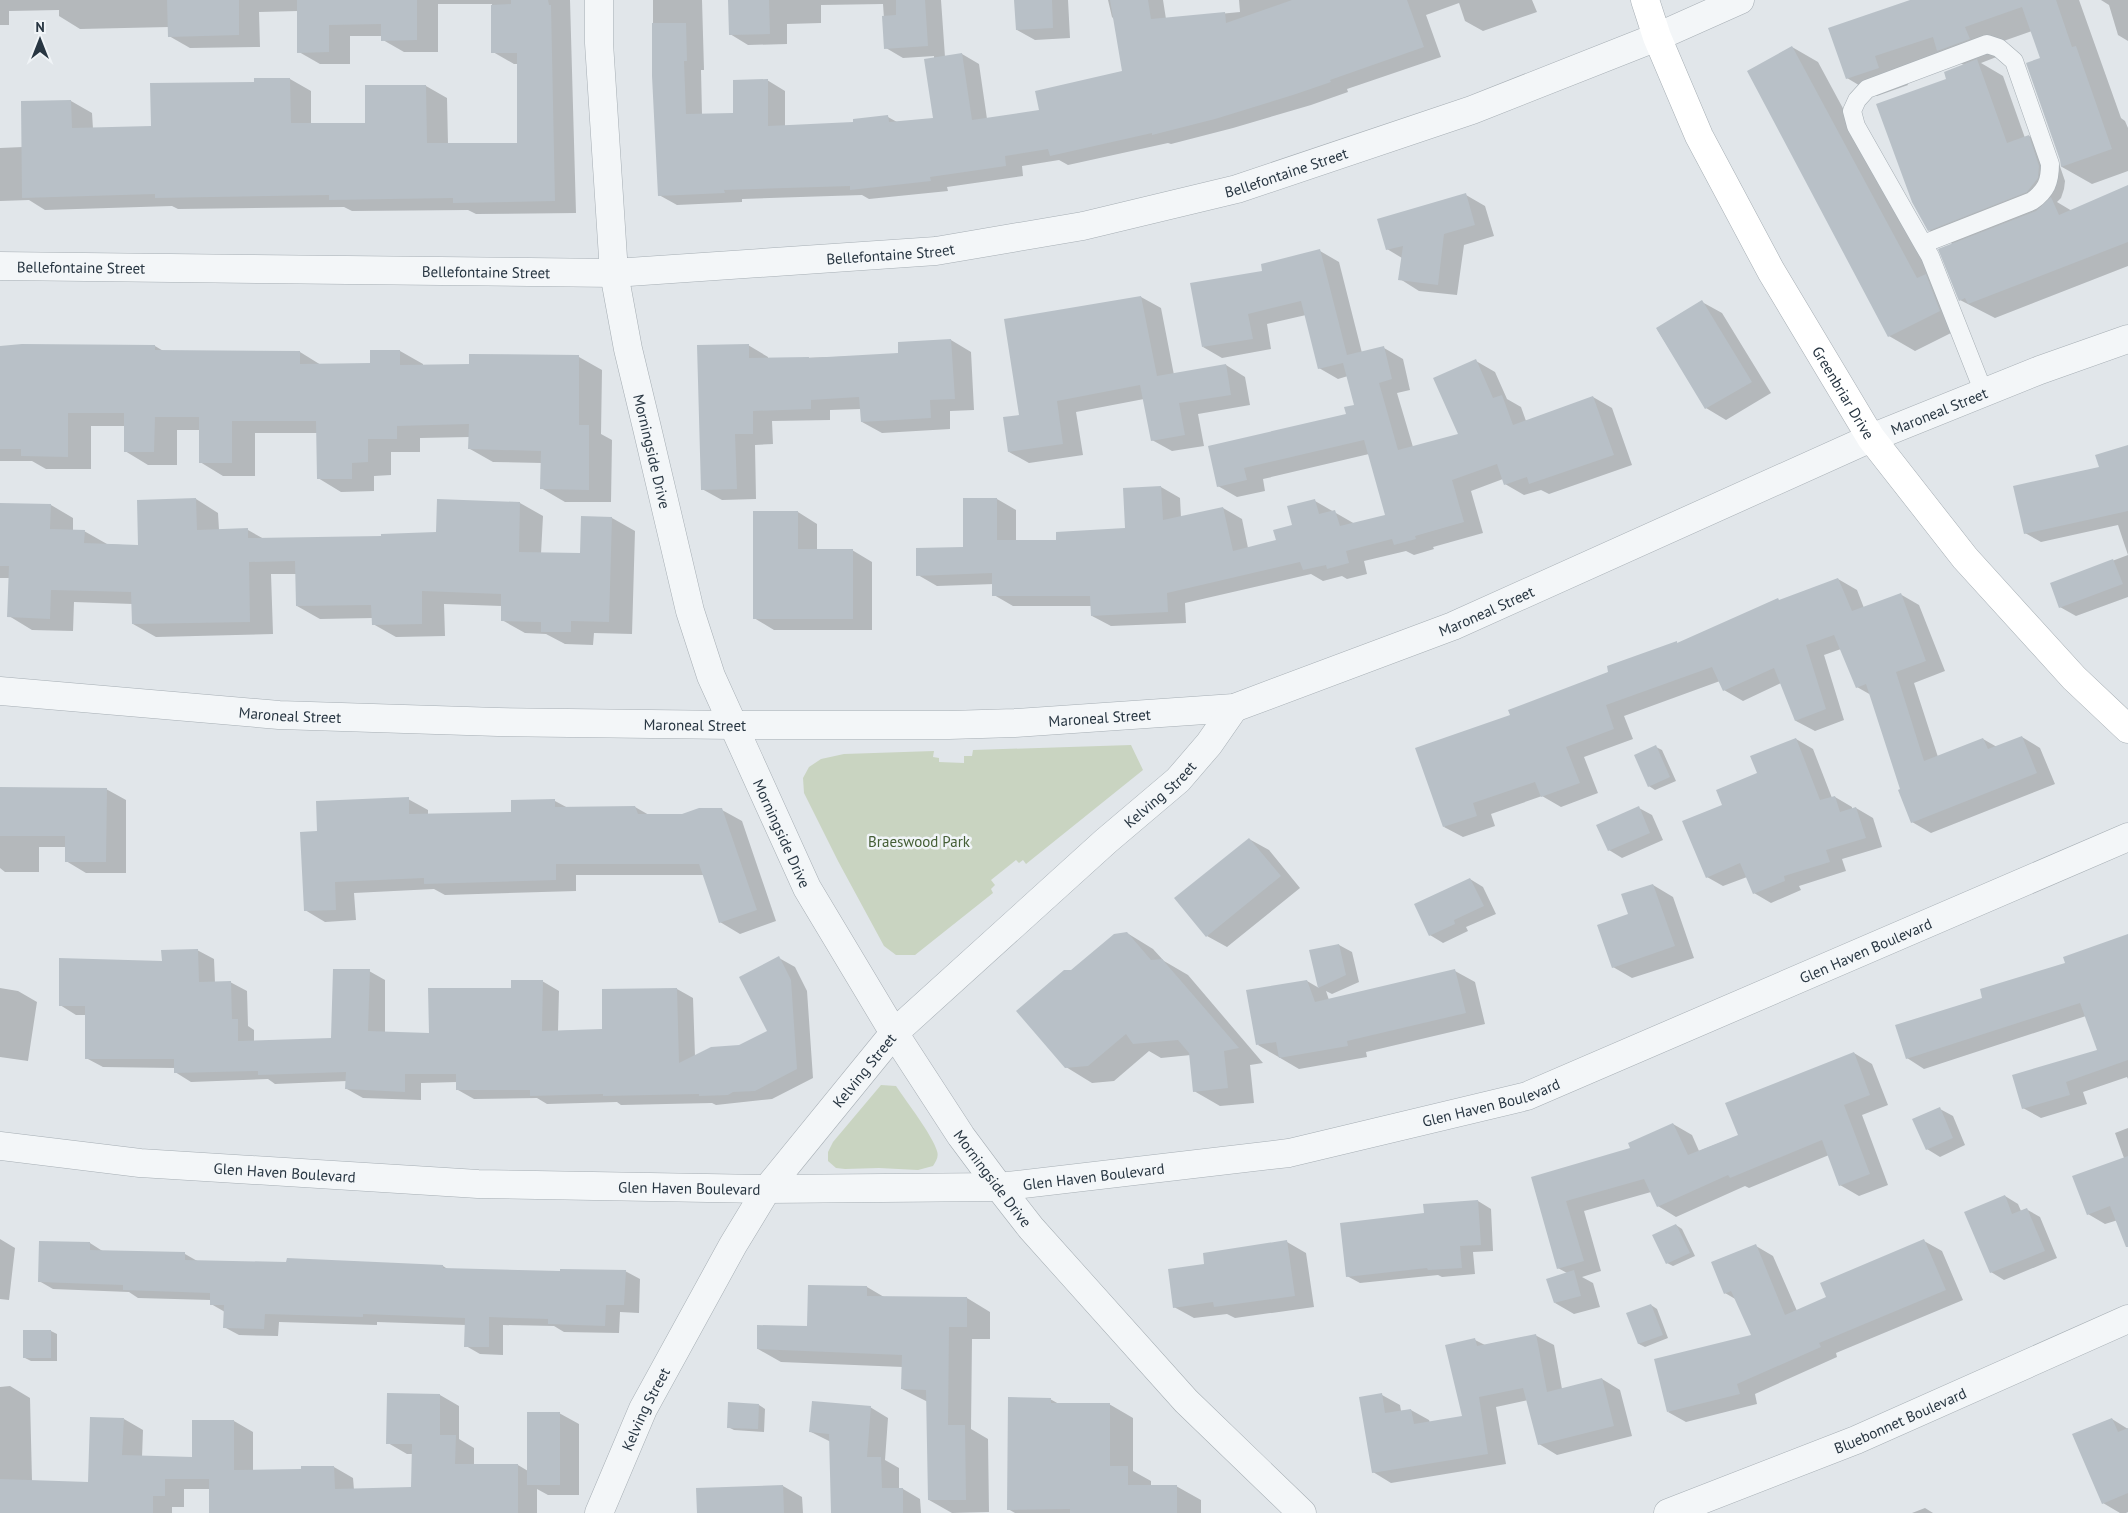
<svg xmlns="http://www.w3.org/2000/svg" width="2128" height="1513" font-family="'PT Sans',sans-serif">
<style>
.green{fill:#c9d4c1}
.shadow{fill:#0003}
.building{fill:#b8c0c7}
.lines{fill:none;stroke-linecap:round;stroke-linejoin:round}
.service-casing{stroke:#a6aeb4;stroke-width:19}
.minor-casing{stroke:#a6aeb4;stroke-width:29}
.secondary-casing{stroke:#a6aeb4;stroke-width:29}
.service{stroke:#f3f6f8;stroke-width:18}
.minor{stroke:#f3f6f8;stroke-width:28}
.secondary{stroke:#fff;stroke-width:28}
.labels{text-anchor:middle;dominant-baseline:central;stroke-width:5;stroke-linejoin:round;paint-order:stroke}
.street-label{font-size:15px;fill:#283642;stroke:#f0f4f7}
.park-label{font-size:15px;fill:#445e35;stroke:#f0f4f7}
</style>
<rect width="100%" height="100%" fill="#e1e6ea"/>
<path class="green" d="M1131,745L1143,770L1026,864L1023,860L1019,863L1016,860L991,880L995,885L991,889L993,893L915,955H896L884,946L838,861L804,793L803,778L809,767L821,759L844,754L934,751L933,757L939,758V762L964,763V756H972L973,750Z
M881,1085L896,1086C906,1101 933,1136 937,1151C939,1157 936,1161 933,1166L918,1170L879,1168L845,1169L836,1168L828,1161V1152L833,1142Z"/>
<path class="shadow" d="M0,0H570L576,213L476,214L468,210L352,211L344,207L178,209L172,206L45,210L29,200L0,201V148L23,147L71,101L92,113L93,129L152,127L255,83L290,79L311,91V124H367L426,86L447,98L448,144H519L518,64H514L493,52L492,4H438V52H404L383,40V36H350V64H320L299,52L298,11L259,12L260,47L190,48L169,36V27L80,29L59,16V10L9,11V25H0Z
M653,0H702L704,70H701L702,115L735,114L767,80L785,91V126L855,124L888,117L897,122L934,119V56L903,58L886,48L883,4L821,5V23L787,24V44L748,45L730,34L729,0H941L945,57L962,54L979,64L987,119L1041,111L1123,72L1114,19L1112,17L1108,0H1163L1166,19L1240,12L1239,0H1532L1537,12L1483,31L1465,21L1459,3L1426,15L1441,57L1347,89L1348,92L1311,105L1233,128L1171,144L1168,143L1068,165L1059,160L1022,166L1023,176L947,187L948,191L869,199L862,195L742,199V202L677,205L659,195L653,76Z
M1016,0H1068L1070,38L1035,40L1017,30Z
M1914,0H2079L2121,118L2125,121L2128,128V171L2092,184L2062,167L2042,59L2032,31L1995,44L1999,56L1981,63L2003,76L2025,138L2029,136L2055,152L2065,181L2064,189L2061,198L2057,202L2072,211L2128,186V266L1995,318L1960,300L1954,245L1929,230L1948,80L1964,65L1951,58L1904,73L1908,85L1877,96L1847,78Z
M2101,0H2128V41L2118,35L2109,5Z
M1792,47L1818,62L1936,281L1965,326L1915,351L1889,336Z
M1466,195L1485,206L1494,236L1464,245L1457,295L1419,291L1400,279L1402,258L1387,249Z
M1320,251L1339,262L1362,353L1384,348L1403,359L1410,390L1397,393L1413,447L1460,435L1476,361L1495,372L1507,399L1521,407L1526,421L1593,397L1612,408L1632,465L1549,494L1541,490L1524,495L1505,484L1503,479L1471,491L1483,533L1433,547L1434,549L1414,555L1406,551L1364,561L1367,574L1347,579L1342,576L1323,581L1311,574L1185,603L1186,623L1111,626L1092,616V606H1013L994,595V584L937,586L918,575L964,548L997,499L1016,510V542H1057L1126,530L1124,489L1161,487L1180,498L1181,518L1223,508L1242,519L1248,548L1277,541L1315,501L1355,524L1387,516L1369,454L1263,479L1265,491L1237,497L1218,486L1209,447L1347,415L1355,406L1348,376L1338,379L1319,368L1306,315L1267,324L1271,349L1222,358L1203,347L1264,272Z
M1141,297L1161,308L1174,375L1226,365L1245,377L1250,405L1198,414L1204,446L1172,451L1152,440L1144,399L1076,412L1083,455L1029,463L1009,452L1020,416Z
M1702,302L1722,313L1771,393L1726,420L1706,408L1657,329Z
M951,340L971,352L974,410L950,411V429L882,433L862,422L861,409L830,410V420L772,421L773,444L755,445L756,499L722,500L702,489L748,345L768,357V359L899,355Z
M155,346L165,352H300L321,365L372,364L400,351L423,364V366L470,365L579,357L602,370L601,434L612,440L611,502H565L541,488L542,463L493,462L470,449V437L420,438V452H391V475L374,476V491L341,492L318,478V433H255V476H223L200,462V430H177V465H148L125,451V426H91V469H46L32,461H0V347Z
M2128,446V597L2076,616L2060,607L2051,584L2128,555L2118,525L2041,542L2025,533Z
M196,499L218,513L219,530H248L264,539L383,537L437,533L520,503L543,516L541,554H581L582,517L612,518L635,531L632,634L594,633L593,645L565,644L546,634L525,633L502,620V606L444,604L445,636L396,637L373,624V618L320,619L297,606L296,574H271L273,634L156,637L133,624V604L74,602L73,631L32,630L9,616L10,578H0V504L51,505L73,518V531H84L107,544L139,546Z
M798,512L817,524V550H852L872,562V630H774L754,618Z
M1838,579L1857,590L1864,608L1900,594L1919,605L1945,671L1914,683L1938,757L1983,739L1997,747L2022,737L2040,748L2055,784L1931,833L1912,822L1871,695L1857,687L1841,649L1824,655L1844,720L1815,731L1796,721L1781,683L1743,701L1724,690L1720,681L1624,716L1633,739L1584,757L1598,793L1561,807L1542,796L1491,814L1495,826L1463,837L1444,827L1511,716L1676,642L1679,644Z
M1796,739L1813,749L1832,798L1835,797L1852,807V810L1856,808L1873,818L1882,847L1842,859L1846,871L1799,886L1801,890L1771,903L1754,893L1747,877L1723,886L1707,877L1724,806Z
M1656,747L1662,750L1676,781L1655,790L1649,786Z
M0,788L106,789L126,800V873H86L66,861V847H39V872H5L0,868Z
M408,799L428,810V815L512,813L555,801L568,808L635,807L649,815H683L722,810L742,821L776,921L740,934L720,922L704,875H576V891L445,895L434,889L354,893L356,920L325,922L305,910L318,832Z
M1639,808L1652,815L1663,840L1622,858L1609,850Z
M1249,839L1269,850L1300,888L1227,947L1207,936Z
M1470,879L1483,887L1496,914L1466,927L1468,931L1443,943L1430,935Z
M1653,885L1673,897L1694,958L1632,978L1613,967L1630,915Z
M1127,933L1153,949L1164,961L1188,975L1263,1063L1250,1065L1254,1103L1220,1106L1194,1091L1191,1055L1161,1058L1149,1051L1114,1081L1092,1083L1066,1067L1071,971Z
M2128,935V1079L2127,1077L2083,1092L2087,1104L2041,1118L2023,1108L2099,1051L2086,1016L1924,1069L1907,1058L1984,998L2067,964Z
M1339,945L1352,952L1359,982L1332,994L1326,991L1329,1000L1455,971L1475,982L1485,1024L1366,1052L1367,1057L1299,1069L1258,1045L1307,981L1319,988L1311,951Z
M197,950L214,959L215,983L230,982L247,991L248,1026L254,1030V1042L333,1039L369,971L385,980V1033L430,1034L512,989L542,981L559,991L558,1031L603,1030V990L677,989L693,998L695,1057L739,1047L769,1031L779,958L795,967L807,991L813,1078L772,1099L716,1105L712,1103L621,1105L617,1102L547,1104L537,1098L474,1099L458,1090L457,1082L421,1083V1100L363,1098L347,1089V1081L275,1084L268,1079L191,1082L175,1072V1068L103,1067L86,1058L87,1015H76L60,1005L163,962Z
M0,988L18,991L37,1002L28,1061L0,1057Z
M1854,1053L1872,1064L1888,1105L1862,1115L1888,1185L1859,1196L1840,1185L1829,1155L1749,1188L1745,1186L1676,1217L1658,1206L1651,1192L1584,1211L1601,1271L1582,1277L1593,1283L1600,1307L1574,1314L1555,1303L1567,1273L1558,1268L1532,1178L1632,1149L1673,1124L1692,1135L1699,1151L1740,1135Z
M1940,1109L1953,1116L1965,1145L1940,1157L1927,1149Z
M2128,1128V1226L2118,1220L2105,1224L2088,1214L2124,1158L2115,1133Z
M2005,1196L2018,1204L2021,1211L2026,1209L2040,1217L2057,1258L2004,1280L1991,1272Z
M1478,1201L1491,1209L1493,1251L1473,1252L1475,1274L1442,1277L1438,1275L1360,1283L1347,1276L1425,1214Z
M1676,1225L1682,1229L1695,1256L1673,1266L1667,1263Z
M0,1239L15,1248L9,1300L0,1299Z
M1924,1241L1942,1251L1963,1300L1836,1353L1837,1357L1755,1394L1757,1404L1686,1422L1668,1412L1753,1335L1737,1300L1725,1293L1756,1246L1773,1256L1797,1311L1827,1298Z
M40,1242L90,1243L104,1252L185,1254L199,1262L443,1266L449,1270L561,1273L625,1271L640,1279L639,1313L620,1312L619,1333L564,1332L554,1326L503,1325V1355L480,1354L466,1346V1325L377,1322V1325L279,1322L278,1336L239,1335L224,1327L225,1312L211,1304V1300L138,1298L129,1292L53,1289L39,1281Z
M1287,1242L1306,1253L1314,1307L1235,1318L1227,1314L1194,1318L1174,1307L1206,1265Z
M867,1287L884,1297L967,1298L990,1312V1339H972L971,1429L988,1439L989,1512L952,1513L929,1500L928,1402L902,1389L903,1367L781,1362L758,1349L808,1327Z
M1651,1305L1657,1309L1668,1338L1645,1347L1639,1344L1628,1314Z
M51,1331L57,1334V1361H31L25,1358Z
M1535,1335L1554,1345L1562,1389L1602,1379L1620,1390L1632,1436L1557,1455L1539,1444L1528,1400L1496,1407L1506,1464L1391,1483L1373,1472L1361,1398L1382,1395L1400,1405L1401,1411L1411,1410L1429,1420L1430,1423L1463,1417L1475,1340L1485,1345Z
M10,1386L30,1398L32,1481L89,1483L124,1419L143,1430L142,1457L193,1458L234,1421L253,1432V1471H302L334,1467L353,1478L354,1490L412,1488L413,1454H407L388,1443V1394L440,1395L459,1406V1439L474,1448V1465H518L528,1471L559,1413L579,1424V1495H548L537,1489V1513H210V1489H184V1507H172V1513H0V1387Z
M1050,1399L1059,1404H1109L1133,1418V1471L1151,1481V1486H1176L1201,1500V1513H1015L1008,1509Z
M759,1405L765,1409L764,1432L734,1430L728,1427Z
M870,1407L888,1418L885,1460L899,1468V1489H903L920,1499L921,1513H832L831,1442L811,1432Z
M2112,1419L2128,1429V1512L2126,1513H2120L2103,1503Z
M783,1486L802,1497L803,1513H698Z
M1925,1508L1933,1513H1912Z"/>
<path class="building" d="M167,0H239V35L168,37Z
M297,0H417V40L381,41V24L329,25V52L297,53Z
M511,0H548L549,5H551L555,201L453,203V198L329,200V195L155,198V194L22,198L21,101L71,100L72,128L151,126L150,83L254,82V78H290L291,123H365V85H426L427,143H517V53H491V5L511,4Z
M728,0H769L770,34L729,35Z
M896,0H925L928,46L884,49L882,16L896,15Z
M1014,0H1052L1053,28L1016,30Z
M1110,0H1148L1151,19L1225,12L1226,23L1292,0H1407L1424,47L1330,80L1331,82L1293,95L1215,119L1152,135V133L1050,156L1048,149L1005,156L1006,166L930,177L931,181L850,190V186L724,190L725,193L658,196L652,76V23H686L687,61H684L686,114L733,113V80L768,79V126L853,122V119L888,115L889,122L933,118L924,59L962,53L972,120L1039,110L1035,91L1122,71Z
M1910,0H2056L2072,47L2076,46L2112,149L2061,167L2060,160L2026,63L2040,58L2022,7L1965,27L1970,39L1937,51L1933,37L1875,56L1879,68L1846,79L1828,28Z
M1792,46L1917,278L1926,274L1940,311L1888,337L1747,71Z
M1977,59L2007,143L2029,135L2039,166L2038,178L2027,192L1928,231L1912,202L1876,104L1946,79L1944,72Z
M2128,185V242L1968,304L1965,298L1959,301L1938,249L2036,211L2051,197L2059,215Z
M1466,193L1475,225L1444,234L1438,285L1398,280L1403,246L1386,250L1377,219Z
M1320,249L1347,355L1384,346L1392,379L1379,383L1398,450L1458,434L1433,378L1476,359L1493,398L1502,395L1513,425L1593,396L1614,455L1529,484L1527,477L1504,485L1497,464L1452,480L1464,522L1415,536L1416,539L1394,545L1392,539L1346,551L1349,563L1327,569L1326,565L1303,570L1300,562L1167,593L1168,612L1091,616L1090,596H992V573L916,576V548L963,547V498H997V540H1056V532L1125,528L1123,488L1161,486L1163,520L1223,507L1233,551L1276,540L1273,530L1292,525L1287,506L1315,499L1319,514L1335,510L1340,526L1385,515L1364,440L1244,468L1247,480L1217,487L1208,446L1346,414L1344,407L1354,405L1343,363L1318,369L1301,301L1248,314L1253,339L1202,347L1190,283L1262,271L1261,264Z
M1141,296L1157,376L1226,364L1231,395L1179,403L1185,435L1151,441L1140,385L1057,401L1063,444L1008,452L1003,417L1019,415L1004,319Z
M1702,300L1752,382L1705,409L1656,328Z
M951,339L955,399L930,400L931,418L861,422L859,397L811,400V409L753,411V434H735L737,489L701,490L697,345L749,344V358L809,357V358L898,353V342Z
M22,344L155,345V350L300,351V364L370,363V350H400V365L469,364V354L579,355V425H589V490L540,489L541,451L468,449L469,424L397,426V439H368V462L352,463V479H317L316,421H232V463H199V417H155L154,452H124V413H68V457L21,456V449H0V346Z
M2128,445V511L2024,534L2013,486L2099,467L2095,455Z
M196,498L197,530L248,528V538L381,536V534L436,532L437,499L520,502L519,552L580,553L581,516L612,517L609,622L571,621V632H541V622L501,621V594L422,591V624L372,625L371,605L296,606L295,561L249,562L250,622L132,624L131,592L51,590L50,619L7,617L9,566H0V503L51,504L50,529L85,530L84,543L138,545L137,500Z
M753,511H798V549H853V619H753Z
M2113,559L2123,584L2059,608L2050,583Z
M1838,578L1852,611L1901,593L1926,661L1896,672L1924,761L1983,738L1988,749L2022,736L2037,773L1911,823L1898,790L1900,789L1866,684L1856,688L1834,635L1806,645L1826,709L1795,721L1774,668L1723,691L1712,667L1606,705L1614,729L1566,747L1580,783L1541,797L1535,782L1473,803L1477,816L1443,827L1415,748L1510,715L1508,710L1608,672L1607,666L1677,641V643L1778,598L1779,600Z
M1796,738L1820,800L1835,796L1840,812L1856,807L1866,838L1826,850L1830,862L1784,876L1785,881L1753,894L1740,863L1706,878L1682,821L1722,805L1716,790L1757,773L1750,756Z
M1656,745L1670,777L1648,787L1634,755Z
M0,787L107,788L106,862H65V836H0Z
M409,797V814L511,812V800L555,799V807L635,806L638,814H682L699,808H722L757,910L719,923L699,864H556V880L424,884V878L335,882L336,910L304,911L300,832L317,831L316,801Z
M1639,806L1650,833L1608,851L1596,825Z
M1249,838L1281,876L1206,937L1174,898Z
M1470,878L1484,906L1454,920L1455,924L1429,936L1414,904Z
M1653,884L1675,946L1612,968L1597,925L1628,914L1621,894Z
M1127,932L1151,960L1162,959L1239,1048L1224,1051L1228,1088L1193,1092L1189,1053L1178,1040L1133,1044L1126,1034L1088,1066L1065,1068L1016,1011L1064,970H1071L1114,934Z
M2128,934V1060L2066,1082L2070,1095L2022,1109L2012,1075L2097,1050L2080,1003L1906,1059L1895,1025L1982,998L1980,989L2065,963L2063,957Z
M1339,944L1346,975L1318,988L1309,950Z
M198,949L199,982L231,981L232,1019H238V1041L331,1038L333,969H370L368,1031L429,1033L428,988H511V980H543L542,1031L602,1029V989L677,988L679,1063L711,1047L739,1045L767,1031L739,977L779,956L791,980L797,1069L755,1091L733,1092L728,1095L699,1096V1094L603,1096V1094L530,1096V1090H456V1074H405V1092L345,1089L346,1072L258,1075V1071L174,1073V1059H85V1006H59V958L162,961L161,950Z
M1455,969L1466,1013L1347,1041L1348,1046L1279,1058L1276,1042L1256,1045L1246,990L1307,980L1315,1002Z
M1854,1052L1870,1095L1844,1105L1870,1174L1839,1186L1822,1140L1730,1178L1728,1175L1657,1207L1644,1179L1566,1201L1584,1261L1557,1269L1531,1177L1630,1148L1628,1143L1673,1123L1688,1155L1738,1135L1725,1103Z
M1940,1107L1953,1138L1926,1150L1912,1119Z
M2128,1156V1247H2126L2110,1206L2087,1215L2072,1176Z
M2005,1195L2012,1214L2027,1208L2045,1251L1990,1273L1964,1212Z
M1478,1200L1481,1245L1460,1246L1462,1268L1428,1270L1427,1268L1346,1277L1340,1223L1424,1213L1423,1204Z
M1676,1224L1690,1253L1666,1264L1652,1235Z
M1924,1239L1946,1290L1819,1343L1821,1347L1737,1384L1740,1394L1667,1412L1654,1359L1751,1335L1731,1291L1724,1294L1711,1262L1756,1244L1785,1315L1826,1297L1820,1283Z
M1287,1240L1295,1296L1214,1307L1213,1302L1173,1308L1168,1269L1204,1264L1203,1253Z
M39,1241L90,1242V1250L185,1252V1260L286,1262L287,1258L443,1265V1268L560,1271V1269L626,1270L624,1305H606L605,1326L548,1324V1319L489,1317V1347H464L465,1318L363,1314V1317L265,1314L264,1329L223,1328L224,1305H210V1293L123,1290V1285L38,1282Z
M1574,1270L1581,1296L1554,1303L1546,1279Z
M808,1285L867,1286V1296L967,1297V1327H949L948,1425H965L966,1500H928L926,1390L901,1389L902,1355L757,1349V1325L807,1326Z
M1651,1304L1663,1335L1638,1344L1626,1313Z
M23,1330H51V1358H23Z
M1536,1334L1547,1392L1602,1378L1614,1426L1538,1445L1523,1388L1479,1397L1488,1454L1372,1473L1359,1397L1382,1393L1385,1413L1411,1409L1414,1424L1462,1416L1445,1345L1475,1338L1477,1346Z
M387,1393L440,1394V1435H456L455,1464H518V1513H209V1479H165V1496H153V1513H0V1479L88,1482L90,1417L124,1418L122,1455L192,1457V1420H234V1470L301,1469V1466H334L335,1489L411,1487L412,1444H386Z
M1008,1397L1051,1398V1403H1110V1466H1128V1485H1177V1513H1070V1509L1007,1510Z
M812,1401L871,1406L867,1457H881L882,1488H903V1513H831L829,1434L809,1432Z
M728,1402L759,1404L758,1429L727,1428Z
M527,1412H560V1485H527Z
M2112,1418L2118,1432L2128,1428V1493L2102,1504L2072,1434Z
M783,1485L784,1513H697L696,1488Z"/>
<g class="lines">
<g class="service-casing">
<path id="service" d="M1923,244L2032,201C2046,191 2050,182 2050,164L2014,61L1999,48L1987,44L1867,89L1857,100L1852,111L1856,126L1923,244L1930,256L1984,393"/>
</g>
<g class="minor-casing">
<g id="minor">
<path id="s1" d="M599,0V43L614,273L628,349L647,428L690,611L711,676L807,888L894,1033L961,1136L999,1187L1031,1228L1186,1401L1302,1513"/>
<path id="s2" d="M0,266L614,273L936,251L1083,226L1237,189L1472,110L1657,37L1740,0"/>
<path id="s3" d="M0,691L279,715L498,722L733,725H949L1015,723L1234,708L1453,626L1871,438L2040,370L2128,339"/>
<path id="s4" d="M0,1146L140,1163L478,1184L767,1189L999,1187L1289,1153L1527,1096L2128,837"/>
<path id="s5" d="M599,1513L643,1409L733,1245L767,1189L894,1033L1106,841L1178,780L1209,744L1234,708"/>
<path id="s6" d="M1668,1513L1856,1440L2128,1319"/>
</g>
</g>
<g class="secondary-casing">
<g id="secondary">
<path id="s7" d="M1645,0L1657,37L1699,136L1771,271L1871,438L1965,558L2074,678L2128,729"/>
</g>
</g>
<use href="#service" class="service"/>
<use href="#minor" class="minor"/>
<use href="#secondary" class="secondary"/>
</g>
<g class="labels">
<g class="street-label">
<text stroke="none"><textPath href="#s2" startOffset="1296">Bellefontaine Street</textPath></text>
<text stroke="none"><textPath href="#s2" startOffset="891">Bellefontaine Street</textPath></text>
<text stroke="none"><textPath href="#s2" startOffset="81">Bellefontaine Street</textPath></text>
<text stroke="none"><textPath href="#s2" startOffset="486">Bellefontaine Street</textPath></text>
<text stroke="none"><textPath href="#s7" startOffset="441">Greenbriar Drive</textPath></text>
<text stroke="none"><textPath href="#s3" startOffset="2001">Maroneal Street</textPath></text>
<text stroke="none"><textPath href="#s1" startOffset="456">Morningside Drive</textPath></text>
<text stroke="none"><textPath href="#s3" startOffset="1506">Maroneal Street</textPath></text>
<text stroke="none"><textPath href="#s3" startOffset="291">Maroneal Street</textPath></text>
<text stroke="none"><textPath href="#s3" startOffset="1101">Maroneal Street</textPath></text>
<text stroke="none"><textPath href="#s3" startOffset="696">Maroneal Street</textPath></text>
<text stroke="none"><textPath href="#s5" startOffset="924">Kelving Street</textPath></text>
<text stroke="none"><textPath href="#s1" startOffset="861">Morningside Drive</textPath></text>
<text stroke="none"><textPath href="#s4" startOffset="1906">Glen Haven Boulevard</textPath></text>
<text stroke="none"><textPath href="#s5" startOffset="519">Kelving Street</textPath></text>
<text stroke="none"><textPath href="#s4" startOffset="1501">Glen Haven Boulevard</textPath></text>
<text stroke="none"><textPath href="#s4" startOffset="286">Glen Haven Boulevard</textPath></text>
<text stroke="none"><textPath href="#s4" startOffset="1096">Glen Haven Boulevard</textPath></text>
<text stroke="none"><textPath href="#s1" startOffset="1266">Morningside Drive</textPath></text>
<text stroke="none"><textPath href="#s4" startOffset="691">Glen Haven Boulevard</textPath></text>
<text stroke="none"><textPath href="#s5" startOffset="114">Kelving Street</textPath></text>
<text stroke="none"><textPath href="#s6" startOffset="250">Bluebonnet Boulevard</textPath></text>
</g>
<g class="park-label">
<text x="919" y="841">Braeswood Park</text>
</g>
</g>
<g transform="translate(40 40)" stroke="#f0f4f7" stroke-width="4" paint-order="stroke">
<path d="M0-4L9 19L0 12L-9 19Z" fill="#283642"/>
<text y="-8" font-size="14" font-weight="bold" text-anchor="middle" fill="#283642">N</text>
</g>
</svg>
